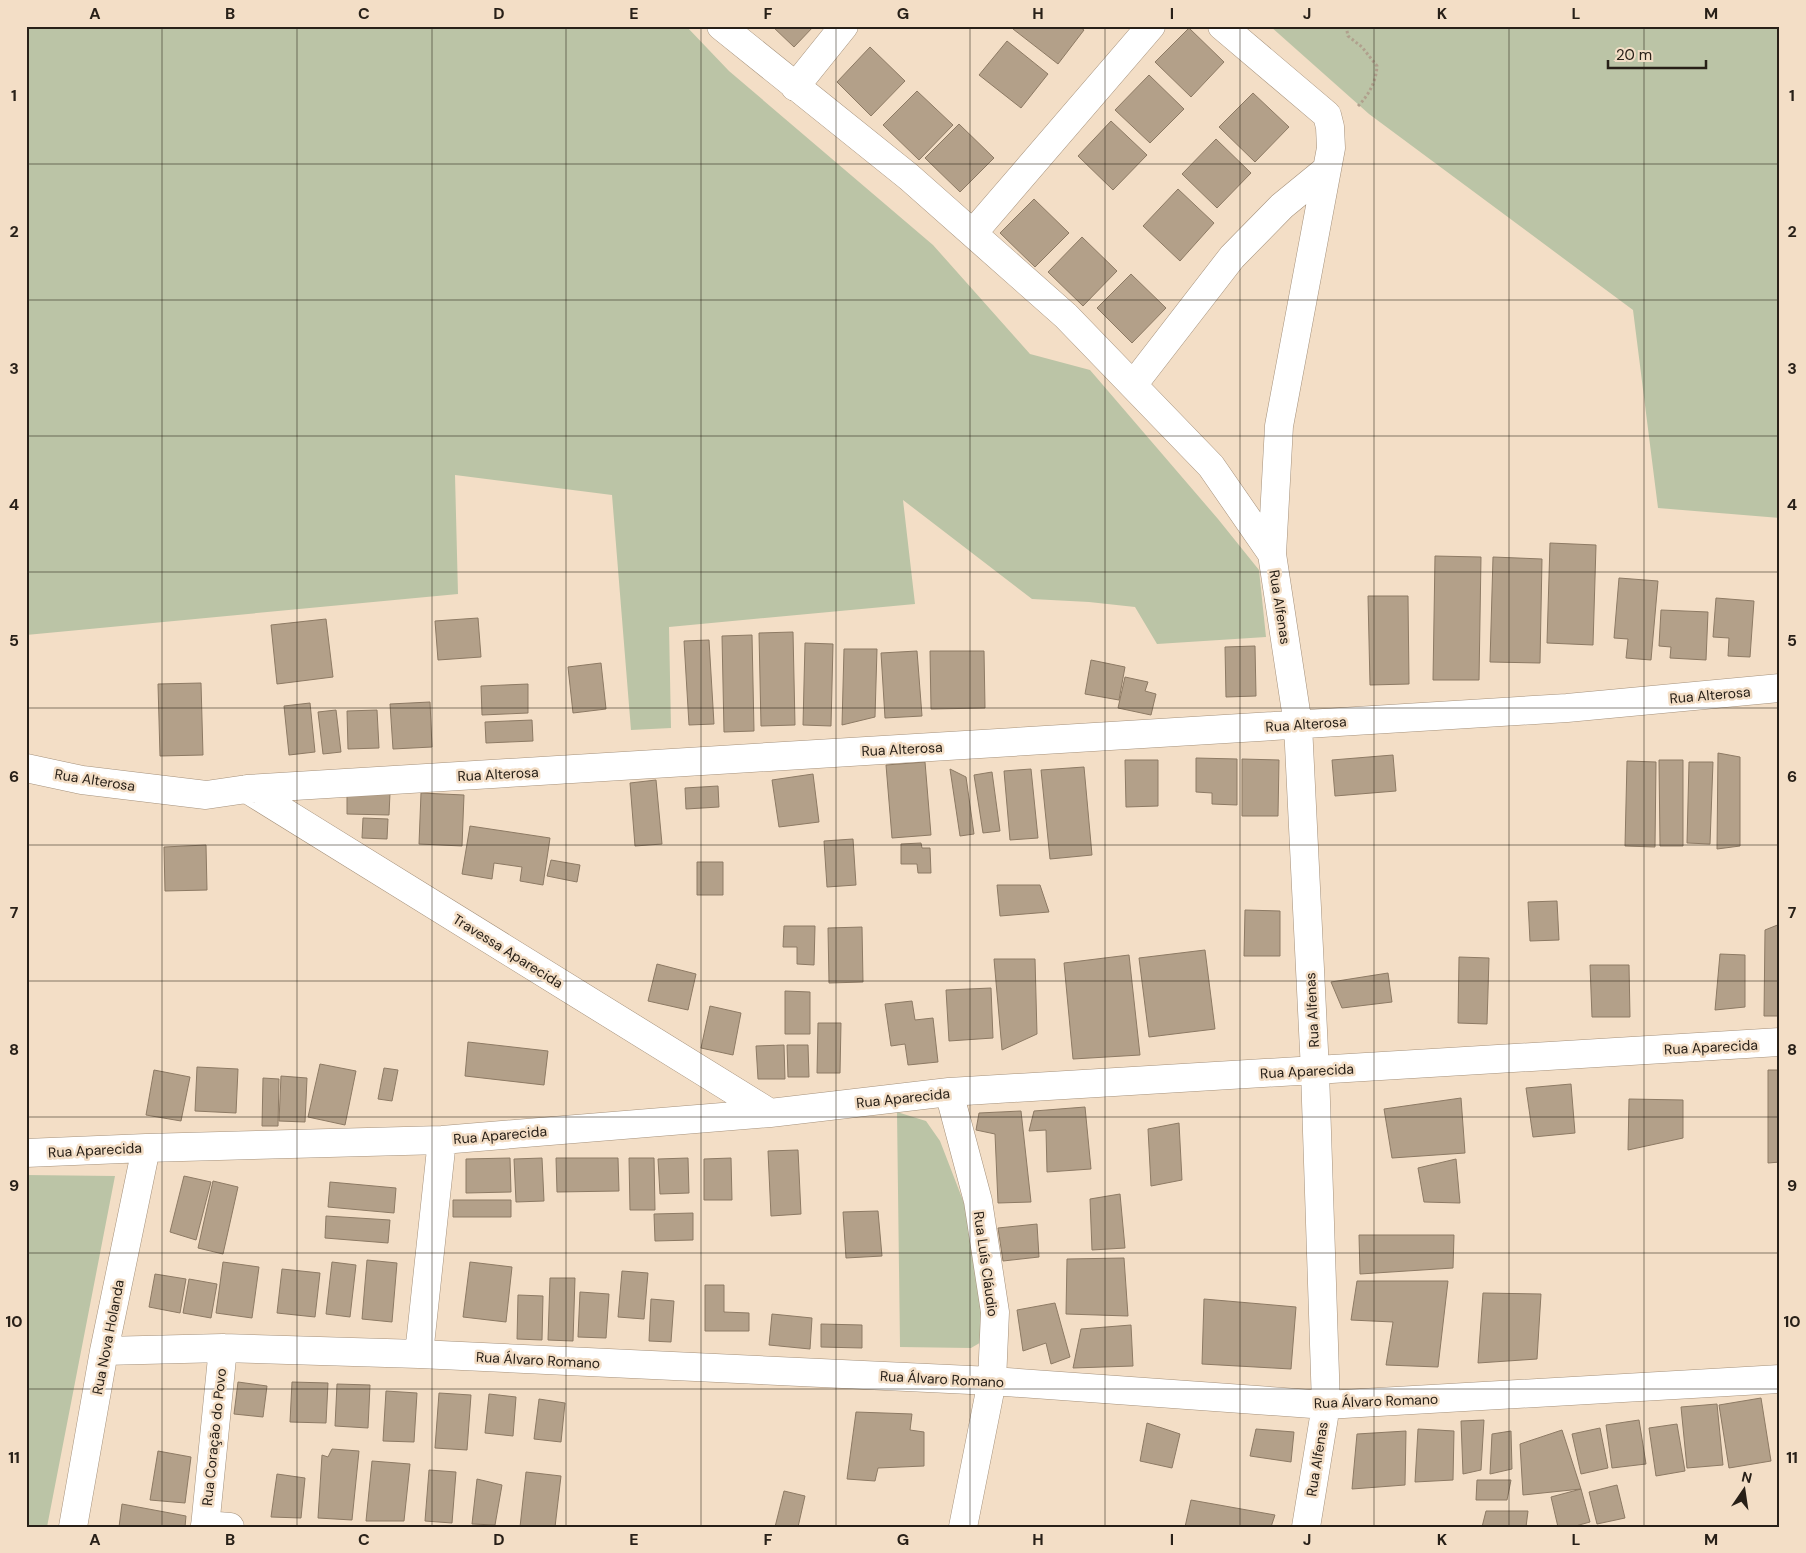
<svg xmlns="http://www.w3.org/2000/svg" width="1806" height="1553" font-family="'DM Sans',sans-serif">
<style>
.green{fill:#bbc4a6}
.building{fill:#b3a089;stroke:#8d7a64}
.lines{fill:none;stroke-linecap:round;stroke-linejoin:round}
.minor-casing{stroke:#a5917b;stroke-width:29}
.path{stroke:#b0a08d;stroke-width:3;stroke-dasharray:2.5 2.5;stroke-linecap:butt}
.minor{stroke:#fff;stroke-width:28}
.grid{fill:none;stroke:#282018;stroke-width:1;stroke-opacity:0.55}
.labels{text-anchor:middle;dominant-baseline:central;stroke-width:5;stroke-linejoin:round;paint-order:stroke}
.street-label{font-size:14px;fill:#282018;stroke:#f3dec6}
.neatline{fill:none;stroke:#282018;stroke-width:2}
.grid-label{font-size:16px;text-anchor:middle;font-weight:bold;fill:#282018}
</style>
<rect width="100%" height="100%" fill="#f3dec6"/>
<path class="green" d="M26,26H686L729,71L933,245L1030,354L1090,370L1218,519L1259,570L1266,637L1157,644L1135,607L1089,602L1032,599L903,500L915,604L669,627L671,728L631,730L612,495L455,475L458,594L26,635Z
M1270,26H1780V518L1658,508L1633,310L1369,114Z
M897,1112L926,1121L940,1141L974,1229L987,1327L983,1341L971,1348L900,1347Z
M26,1175L115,1176L47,1527H26Z"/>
<path class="building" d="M772,26H814L794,47Z
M1015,26H1078L1084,30L1058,64L1013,29Z
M1189,28L1224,62L1191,97L1155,62Z
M1007,41L1048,74L1021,108L979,75Z
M870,47L905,81L871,116L837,82Z
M1149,75L1184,109L1150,143L1115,110Z
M917,91L953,125L919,160L883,125Z
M1253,93L1289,127L1255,162L1219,127Z
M1111,121L1147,155L1113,190L1078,156Z
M959,124L994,158L960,192L925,158Z
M1216,139L1251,173L1217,208L1182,174Z
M1178,189L1214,223L1180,261L1143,226Z
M1034,199L1069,233L1035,267L1000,233Z
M1082,237L1117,271L1083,306L1048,272Z
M1131,274L1166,308L1132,343L1097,308Z
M1550,543L1596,545L1593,645L1547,643Z
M1435,556L1481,557L1479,680H1433Z
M1493,557L1542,559L1540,663L1490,662Z
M1619,578L1658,581L1651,660L1626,658L1628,639L1614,638Z
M1368,596H1408L1409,684L1370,685Z
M1716,598L1754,601L1750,657L1728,656L1729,638L1713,637Z
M1661,610L1708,612L1706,660L1670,658L1671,647L1659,646Z
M478,618L481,657L438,660L435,621Z
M326,619L333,677L277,684L271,625Z
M793,632L795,725L761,726L759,633Z
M752,635L754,731L724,732L722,636Z
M709,640L714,724L689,725L684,641Z
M805,643L833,644L831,726L803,725Z
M1255,646L1256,696L1226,697L1225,647Z
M844,649H877L875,717L842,725Z
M917,651L922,716L885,718L881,653Z
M930,651H984L985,708L931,709Z
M1091,660L1125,667L1119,700L1085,694Z
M601,663L606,709L573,713L568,667Z
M1125,677L1148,682L1145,691L1156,694L1151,715L1118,708Z
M201,683L203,755L160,756L158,684Z
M528,684V713L482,715L481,686Z
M430,702L432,747L393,749L390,704Z
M310,703L315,752L289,755L284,706Z
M336,710L341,752L323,754L318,712Z
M377,710L379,748L348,749L347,711Z
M532,720L533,741L486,743L485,722Z
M1718,753L1740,757V846L1717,849Z
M1393,755L1396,791L1335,796L1332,760Z
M1196,758L1237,759V805L1212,804V793L1196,792Z
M1242,759L1279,760L1278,816H1242Z
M1125,760H1158V806L1126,807Z
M1659,760H1683V846H1660Z
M1627,761L1656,762L1655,847L1625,846Z
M925,762L931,835L892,838L886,765Z
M1689,762H1713L1710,844L1687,843Z
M1084,767L1092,855L1050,859L1041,770Z
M950,769L966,777L974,834L960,836Z
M1031,769L1038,838L1010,840L1004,771Z
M992,772L1000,831L983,833L974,775Z
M813,774L819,822L779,827L772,780Z
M656,780L662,844L635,846L630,783Z
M718,786L719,807L686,809L685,788Z
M347,792L390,793L389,815L347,814Z
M421,793L464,795L462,846L419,844Z
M363,818L388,819L387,839L362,838Z
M470,826L550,838L543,885L520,881L522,867L494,863L492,879L462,874Z
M853,839L856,885L827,887L824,841Z
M921,843L922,848H930L931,873H918L917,864H901V844Z
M206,845L207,890L165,891L164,847Z
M551,860L580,865L577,882L547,876Z
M697,862H723V895H697Z
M997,885H1040L1049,912L1000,916Z
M1557,901L1559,940L1530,941L1528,902Z
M1245,910L1280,911V956H1244Z
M1780,924V1016H1764L1765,930Z
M784,926H815L814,965L797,964V947H783Z
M862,927L863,982L829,983L828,928Z
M1205,950L1215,1029L1149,1037L1139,958Z
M1720,954L1745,955V1007L1715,1010Z
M1129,955L1140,1055L1073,1059L1064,963Z
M1459,957L1489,958L1487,1024L1458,1023Z
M994,959H1035L1037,1034L1002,1050Z
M657,964L696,974L688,1010L648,1001Z
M1590,965H1629L1630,1017H1592Z
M1388,973L1392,1002L1342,1008L1331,982Z
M991,988L993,1038L949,1041L946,990Z
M785,991L810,992V1034H785Z
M912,1001L915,1020L933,1018L938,1062L908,1065L905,1044L891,1046L885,1004Z
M710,1006L741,1013L733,1055L701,1048Z
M818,1023H841L840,1073H817Z
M468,1042L548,1051L544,1085L465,1076Z
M784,1045L785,1079H758L756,1046Z
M787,1045H808L809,1077H788Z
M320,1064L356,1071L345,1125L308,1117Z
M197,1067L238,1069L236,1113L195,1111Z
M384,1068L398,1070L392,1101L378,1099Z
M154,1070L190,1077L181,1121L146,1115Z
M1768,1070H1780V1162L1768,1163Z
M281,1076L307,1078L305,1122L279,1121Z
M263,1078L279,1079L278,1126H262Z
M1571,1084L1575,1133L1533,1137L1526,1088Z
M1461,1098L1465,1153L1392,1158L1384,1109Z
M1629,1099L1683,1100V1138L1628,1150Z
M1085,1107L1091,1169L1047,1172L1046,1130L1029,1131L1034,1111Z
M1021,1111L1031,1202L998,1203L995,1134L976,1130L979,1113Z
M1179,1123L1182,1180L1151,1186L1148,1129Z
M798,1150L801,1214L771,1216L768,1151Z
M510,1158L511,1192L466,1193V1159Z
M542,1158L544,1201L516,1202L514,1159Z
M556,1158H618L619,1191L557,1192Z
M629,1158H654L655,1210H630Z
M688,1158L689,1193L660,1194L658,1159Z
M731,1158L732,1200H704V1159Z
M1456,1159L1460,1203L1424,1202L1418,1168Z
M184,1176L211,1182L196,1240L170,1232Z
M213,1181L238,1187L223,1254L198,1248Z
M330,1182L396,1188L394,1213L328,1207Z
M1120,1194L1125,1248L1092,1250L1090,1199Z
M453,1200H511V1217H453Z
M878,1211L882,1256L846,1258L843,1212Z
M693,1213V1240L655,1241L654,1214Z
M326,1216L390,1220L388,1243L325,1238Z
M1037,1224L1039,1257L1003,1261L998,1228Z
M1359,1235H1454L1453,1268L1360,1274Z
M1124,1258L1128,1316L1066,1314L1067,1259Z
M367,1260L397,1263L392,1322L362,1319Z
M223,1262L259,1267L252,1318L216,1313Z
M332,1262L356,1265L350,1317L326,1314Z
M470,1262L512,1267L506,1322L463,1317Z
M282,1269L320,1273L315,1317L277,1313Z
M622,1271L648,1273L644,1319L618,1317Z
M155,1274L186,1279L180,1313L149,1307Z
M550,1278H575L573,1341L548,1340Z
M189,1279L217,1284L211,1318L183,1313Z
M1357,1281H1448L1438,1367L1386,1365L1393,1322L1351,1320Z
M705,1285H724V1312L749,1313V1331H705Z
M580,1292L609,1294L606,1338L578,1337Z
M1483,1293L1541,1294L1537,1359L1478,1363Z
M518,1295L543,1296L542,1340L517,1339Z
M651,1299L674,1301L671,1342L649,1341Z
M1204,1299L1296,1307L1291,1369L1202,1364Z
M1055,1303L1070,1357L1051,1364L1046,1343L1023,1351L1017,1310Z
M772,1314L812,1318L810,1349L769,1345Z
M821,1324L862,1325V1348L821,1347Z
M1131,1325L1133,1366L1073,1368L1081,1329Z
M238,1382L267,1386L263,1417L234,1414Z
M292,1382L328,1383L326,1423L290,1422Z
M337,1384L370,1385L368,1428L335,1426Z
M386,1391L417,1393L414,1442L383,1441Z
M439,1393L471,1395L467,1450L435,1448Z
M489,1394L516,1397L513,1436L485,1433Z
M1761,1398L1771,1461L1729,1468L1719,1405Z
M539,1399L565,1403L561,1442L534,1439Z
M1717,1404L1723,1465L1687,1468L1681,1407Z
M856,1412L912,1414L910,1430L924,1432V1466L878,1468L875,1481L847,1479Z
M1484,1420L1481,1470L1463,1474L1461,1421Z
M1639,1420L1646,1464L1612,1468L1606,1425Z
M1147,1423L1180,1434L1172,1468L1140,1461Z
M1677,1424L1685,1471L1656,1476L1649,1428Z
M1600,1428L1608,1468L1581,1474L1572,1434Z
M1256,1429L1294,1432L1291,1462L1250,1456Z
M1418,1429L1454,1431L1453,1480L1415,1482Z
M1562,1430L1581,1489L1523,1495L1520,1444Z
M1406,1431L1405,1485L1352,1489L1357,1434Z
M1511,1431L1512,1469L1490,1474L1492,1434Z
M332,1449L359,1451L352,1520L318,1518L322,1455L328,1457Z
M158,1451L191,1457L185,1503L150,1500Z
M372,1461L410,1464L404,1521H366Z
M429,1470L456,1472L452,1523L425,1521Z
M526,1472L561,1476L555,1527H520Z
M277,1474L305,1478L301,1518L271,1517Z
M477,1479L502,1485L495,1525L472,1524Z
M1477,1480H1511L1507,1500H1476Z
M1617,1485L1625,1518L1597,1524L1589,1492Z
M1581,1489L1590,1522L1572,1527H1558L1551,1497Z
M784,1491L805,1496L798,1527H775Z
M1191,1500L1275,1515L1271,1527H1185Z
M122,1504L186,1516L185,1527H119Z
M1486,1511H1528L1526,1527H1482Z"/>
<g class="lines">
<g class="minor-casing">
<path id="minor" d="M721,26L909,177L1066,316L1211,466L1272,554
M1222,26L1327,115L1330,127L1331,148L1279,426L1272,554L1298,725L1315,1071L1326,1405L1306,1527
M795,87L844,26
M973,233L1151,26
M1133,385L1232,257L1282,206L1326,170
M26,768L82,780L206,795L247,789L1567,708L1780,688
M247,789L770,1113
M949,1092L978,1201L995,1312L992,1381L963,1527
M26,1153L146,1148L442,1140L770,1113L949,1092L1780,1042
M104,1351L223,1348L419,1354L992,1381L1326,1405L1780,1379
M419,1354L442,1140
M205,1525L230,1527
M73,1527L104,1351L146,1148
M205,1527L223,1348"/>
</g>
<path class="path" d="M1346,26L1348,36L1362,47L1377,66C1376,82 1369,95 1357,107"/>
<use href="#minor" class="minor"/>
</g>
<path class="grid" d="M162,26V1527M297,26V1527M432,26V1527M566,26V1527M701,26V1527M836,26V1527M970,26V1527M1105,26V1527M1240,26V1527M1374,26V1527M1509,26V1527M1644,26V1527M26,164H1780M26,300H1780M26,436H1780M26,572H1780M26,708H1780M26,845H1780M26,981H1780M26,1117H1780M26,1253H1780M26,1389H1780"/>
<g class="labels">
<g class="street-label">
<text transform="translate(1280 607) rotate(81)">Rua Alfenas</text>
<text transform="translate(1710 695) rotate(-5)">Rua Alterosa</text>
<text transform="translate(1306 724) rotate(-4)">Rua Alterosa</text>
<text transform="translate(902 749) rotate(-3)">Rua Alterosa</text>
<text transform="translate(498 774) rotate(-3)">Rua Alterosa</text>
<text transform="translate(95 780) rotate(9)">Rua Alterosa</text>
<text transform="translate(508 951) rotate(32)">Travessa Aparecida</text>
<text transform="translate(1312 1010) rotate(-93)">Rua Alfenas</text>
<text transform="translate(1711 1047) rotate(-3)">Rua Aparecida</text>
<text transform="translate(1307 1071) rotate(-3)">Rua Aparecida</text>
<text transform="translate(903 1098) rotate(-6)">Rua Aparecida</text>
<text transform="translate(500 1135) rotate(-5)">Rua Aparecida</text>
<text transform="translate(95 1150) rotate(-3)">Rua Aparecida</text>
<text transform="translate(986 1264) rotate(82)">Rua Luís Cláudio</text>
<text transform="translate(108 1337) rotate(-79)">Rua Nova Holanda</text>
<text transform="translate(538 1360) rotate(3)">Rua Álvaro Romano</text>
<text transform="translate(942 1379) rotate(3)">Rua Álvaro Romano</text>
<text transform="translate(1376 1401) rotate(-2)">Rua Álvaro Romano</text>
<text transform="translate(214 1437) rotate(-84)">Rua Coração do Povo</text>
<text transform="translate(1317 1459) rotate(-81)">Rua Alfenas</text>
</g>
</g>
<rect width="1806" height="1553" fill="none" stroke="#f3dec6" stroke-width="55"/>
<g transform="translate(1744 1490) rotate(13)" stroke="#f3dec6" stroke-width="4" paint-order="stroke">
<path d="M0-4L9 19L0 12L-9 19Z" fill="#282018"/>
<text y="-8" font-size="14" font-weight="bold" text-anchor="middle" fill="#282018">N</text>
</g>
<path d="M1608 60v8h98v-8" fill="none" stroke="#282018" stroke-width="2.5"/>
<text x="1616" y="60" font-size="15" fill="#282018" stroke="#f3dec6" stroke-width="4" paint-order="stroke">20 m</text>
<rect x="28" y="28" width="1750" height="1498" class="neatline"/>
<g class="grid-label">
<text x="95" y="19">A</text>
<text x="230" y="19">B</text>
<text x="364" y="19">C</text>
<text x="499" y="19">D</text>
<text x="634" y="19">E</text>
<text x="768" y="19">F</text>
<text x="903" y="19">G</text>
<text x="1038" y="19">H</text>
<text x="1172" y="19">I</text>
<text x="1307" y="19">J</text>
<text x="1442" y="19">K</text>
<text x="1576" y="19">L</text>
<text x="1711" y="19">M</text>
<text x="14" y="101">1</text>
<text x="1792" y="101">1</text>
<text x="14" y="237">2</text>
<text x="1792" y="237">2</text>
<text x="14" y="374">3</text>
<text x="1792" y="374">3</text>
<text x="14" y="510">4</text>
<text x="1792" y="510">4</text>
<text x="14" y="646">5</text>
<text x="1792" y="646">5</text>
<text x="14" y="782">6</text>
<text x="1792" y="782">6</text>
<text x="14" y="918">7</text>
<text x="1792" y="918">7</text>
<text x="14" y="1055">8</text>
<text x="1792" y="1055">8</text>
<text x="14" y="1191">9</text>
<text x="1792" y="1191">9</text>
<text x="14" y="1327">10</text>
<text x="1792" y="1327">10</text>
<text x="14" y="1463">11</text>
<text x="1792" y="1463">11</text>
<text x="95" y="1545">A</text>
<text x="230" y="1545">B</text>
<text x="364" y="1545">C</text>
<text x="499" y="1545">D</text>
<text x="634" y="1545">E</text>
<text x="768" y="1545">F</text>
<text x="903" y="1545">G</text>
<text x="1038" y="1545">H</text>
<text x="1172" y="1545">I</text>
<text x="1307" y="1545">J</text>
<text x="1442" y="1545">K</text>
<text x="1576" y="1545">L</text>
<text x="1711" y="1545">M</text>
</g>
</svg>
